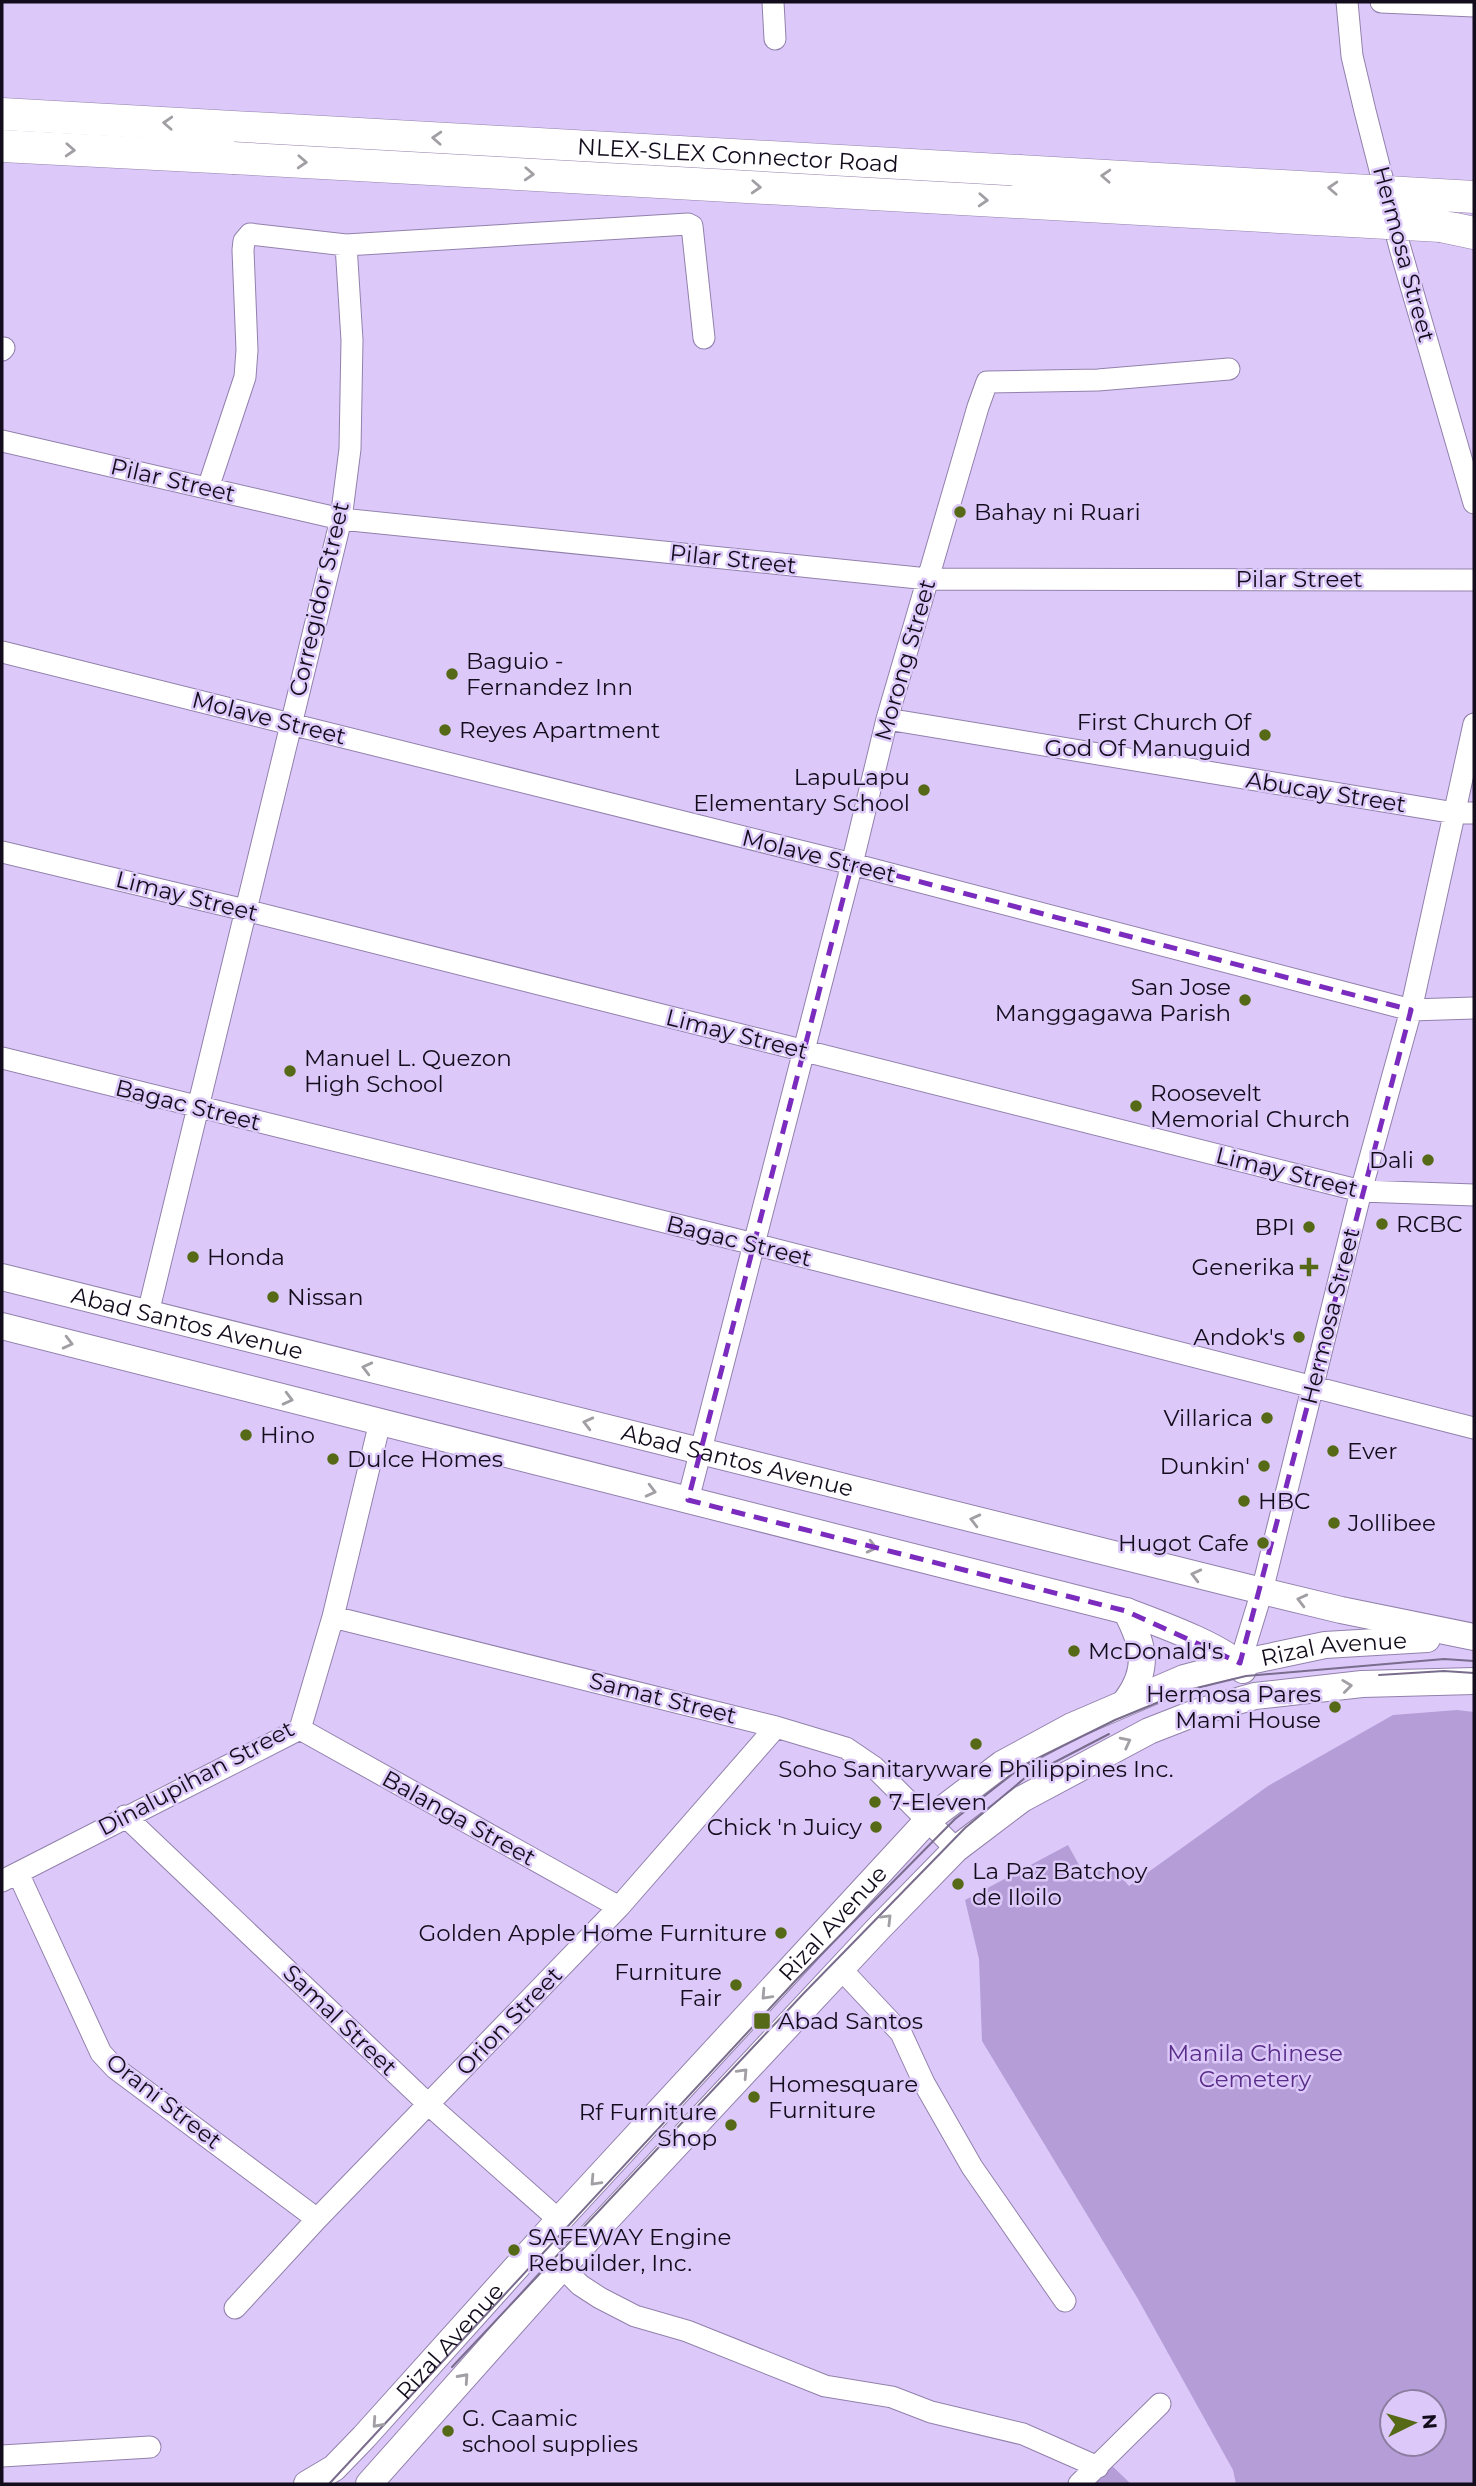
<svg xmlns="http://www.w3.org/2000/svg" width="1476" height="2486" font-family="Montserrat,sans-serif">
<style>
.green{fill:#b59dd7;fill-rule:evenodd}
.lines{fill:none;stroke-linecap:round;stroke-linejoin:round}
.minor-casing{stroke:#9280ac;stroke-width:23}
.major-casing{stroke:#9280ac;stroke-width:28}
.highway-casing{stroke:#9280ac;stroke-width:33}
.minor{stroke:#fff;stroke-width:21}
.major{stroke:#fff;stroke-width:26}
.highway{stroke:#fff;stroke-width:32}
.tram{stroke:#796c8d;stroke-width:2}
.highway-bridge-casing{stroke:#9280ac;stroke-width:33;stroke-linecap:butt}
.highway-bridge{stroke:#fff;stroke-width:32}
.oneway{stroke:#a19ea4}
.marked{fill:none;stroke:#7b2cbf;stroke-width:5;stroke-dasharray:14 9;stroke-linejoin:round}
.poi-dot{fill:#556917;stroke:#dcc9f9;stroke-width:2.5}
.labels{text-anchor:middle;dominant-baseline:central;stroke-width:5;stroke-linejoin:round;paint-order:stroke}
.street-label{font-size:23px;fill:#130c1c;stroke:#dcc9f9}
.poi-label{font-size:23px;fill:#130c1c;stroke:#dcc9f9;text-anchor:start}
.park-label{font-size:23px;fill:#592c88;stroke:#dcc9f9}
</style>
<rect width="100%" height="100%" fill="#dcc9f9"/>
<path class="green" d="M1457,1710L1474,1712V2484H1236L1233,2470L1138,2299L982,2041L979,1959L965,1900L1068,1845L1084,1874L1113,1867L1129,1886L1268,1786L1393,1715ZM1392,2402H1434V2444H1392Z
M1109,2463L1131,2484H1088Z"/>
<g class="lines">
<g class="minor-casing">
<path id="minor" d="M773,2L775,39
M1347,2L1352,56L1365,111L1400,248L1474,503
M1381,2L1474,6
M2,350L4,348
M2,441L341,519L928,579L1474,580
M208,488L245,377L247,350L243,250L244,241L250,234L346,245L688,224L692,226L704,338
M2,652L852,864L1411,1010L1474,1008
M887,719L1455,813H1474
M2,852L245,910L1361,1191L1474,1195
M2,1058L754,1244L1474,1428
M148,1313L341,519L350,449L352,340L346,245
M688,1500L852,864L887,719L978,407L987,382L1098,380L1229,369
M333,1617L776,1727L846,1748L874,1767L956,1849
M1240,1663L1262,1591L1361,1191L1411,1010L1474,724
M300,1729L619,1907
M125,1816L428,2104L559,2220
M18,1873L101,2053L115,2068L317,2219
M2,1881L300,1729L333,1617L380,1422
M840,1968L901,2033L924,2083L972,2167L1065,2301
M538,2243L580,2285L600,2298L635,2316L687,2331L825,2386L892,2397L931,2412L1023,2434L1098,2467
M235,2308L317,2219L619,1907L776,1727
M2,2456L150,2447
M1079,2484L1160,2404"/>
</g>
<g class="major-casing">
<g id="major">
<path id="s1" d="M2,1277L1262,1591L1341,1610L1474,1637"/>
<path d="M2,1326L1126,1611C1150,1620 1234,1650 1243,1670"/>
<path d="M1126,1611C1144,1645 1150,1669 1126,1701"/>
<path id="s2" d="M307,2484L334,2468L364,2437L559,2220L928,1820L1002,1764L1072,1726L1184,1678L1240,1663L1325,1645L1427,1639"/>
<path d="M369,2484L563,2266L879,1928L956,1849L1022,1799L1149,1731L1195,1713L1255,1696L1362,1684L1474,1681"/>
</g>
</g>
<g class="highway-casing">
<g id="highway">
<path id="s3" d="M2,114L1019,171"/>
<path d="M2,146L233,158"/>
<path d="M1441,226L1474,233"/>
</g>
</g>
<use href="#minor" class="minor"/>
<use href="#major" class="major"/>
<use href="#highway" class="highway"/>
<path class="tram" d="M1379,1675L1444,1671L1474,1673
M452,2367L804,1993L965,1828L1026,1777L1109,1734
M329,2484L797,1979L955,1819L1024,1765L1115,1720L1188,1690L1246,1676L1444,1659L1474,1661"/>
<g class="highway-bridge-casing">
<path id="highway-bridge" d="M233,158L1441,226
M1019,171L1474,197"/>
</g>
<use href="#highway-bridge" class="highway-bridge"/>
</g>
<defs><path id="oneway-chevron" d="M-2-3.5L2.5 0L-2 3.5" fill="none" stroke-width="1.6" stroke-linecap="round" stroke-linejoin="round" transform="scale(1.75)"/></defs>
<g class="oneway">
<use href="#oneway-chevron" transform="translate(168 123) rotate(-177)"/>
<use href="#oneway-chevron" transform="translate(437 138) rotate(-177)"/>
<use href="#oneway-chevron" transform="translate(70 150) rotate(3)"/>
<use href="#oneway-chevron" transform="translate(302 162) rotate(3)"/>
<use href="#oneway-chevron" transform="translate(529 174) rotate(3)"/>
<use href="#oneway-chevron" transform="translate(1106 176) rotate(-177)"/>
<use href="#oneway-chevron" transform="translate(756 187) rotate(3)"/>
<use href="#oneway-chevron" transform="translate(1333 188) rotate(-177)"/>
<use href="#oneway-chevron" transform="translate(983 200) rotate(3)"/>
<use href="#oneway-chevron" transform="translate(68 1343) rotate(14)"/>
<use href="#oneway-chevron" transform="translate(367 1368) rotate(-166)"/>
<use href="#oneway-chevron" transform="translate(288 1399) rotate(14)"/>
<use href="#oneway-chevron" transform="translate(588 1423) rotate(-166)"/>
<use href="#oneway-chevron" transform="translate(651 1491) rotate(14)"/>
<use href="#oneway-chevron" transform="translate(975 1520) rotate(-166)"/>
<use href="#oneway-chevron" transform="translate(872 1547) rotate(14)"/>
<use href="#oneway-chevron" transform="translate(1196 1575) rotate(-166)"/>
<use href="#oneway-chevron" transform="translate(1302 1600) rotate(-166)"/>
<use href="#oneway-chevron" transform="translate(1347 1686) rotate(-7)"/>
<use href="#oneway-chevron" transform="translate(1126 1742) rotate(-27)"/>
<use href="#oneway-chevron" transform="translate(887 1919) rotate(-45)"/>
<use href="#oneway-chevron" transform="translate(766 1995) rotate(133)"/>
<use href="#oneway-chevron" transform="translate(743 2073) rotate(-47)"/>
<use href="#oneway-chevron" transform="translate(595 2181) rotate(133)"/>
<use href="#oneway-chevron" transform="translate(464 2378) rotate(-48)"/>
<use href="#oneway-chevron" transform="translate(377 2423) rotate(132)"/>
</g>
<path class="marked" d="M852,864L1411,1010L1240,1663L1126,1611L688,1500Z"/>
<g class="poi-dot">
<circle cx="960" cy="512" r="7"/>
<circle cx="452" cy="674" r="7"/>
<circle cx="445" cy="730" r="7"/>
<circle cx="1265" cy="735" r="7"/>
<circle cx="924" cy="790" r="7"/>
<circle cx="1245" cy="1000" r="7"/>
<circle cx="290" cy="1071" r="7"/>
<circle cx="1136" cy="1106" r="7"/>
<circle cx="1428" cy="1160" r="7"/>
<circle cx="1382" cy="1224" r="7"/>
<circle cx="1309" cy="1227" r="7"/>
<circle cx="193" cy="1257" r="7"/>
<path d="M1305.5 1256.5h7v7h7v7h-7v7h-7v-7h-7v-7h7z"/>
<circle cx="273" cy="1297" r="7"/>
<circle cx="1299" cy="1337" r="7"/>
<circle cx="1267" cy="1418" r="7"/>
<circle cx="246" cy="1435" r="7"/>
<circle cx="1333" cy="1451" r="7"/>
<circle cx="333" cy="1459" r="7"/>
<circle cx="1264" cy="1466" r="7"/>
<circle cx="1244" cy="1501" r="7"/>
<circle cx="1334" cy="1523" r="7"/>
<circle cx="1263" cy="1543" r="7"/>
<circle cx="1074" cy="1651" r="7"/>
<circle cx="1335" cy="1707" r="7"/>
<circle cx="976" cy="1744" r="7"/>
<circle cx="875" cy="1802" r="7"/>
<circle cx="876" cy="1827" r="7"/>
<circle cx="958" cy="1884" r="7"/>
<circle cx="781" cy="1933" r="7"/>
<circle cx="736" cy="1985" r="7"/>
<rect x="753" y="2012" width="18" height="18" rx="3.5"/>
<circle cx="754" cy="2097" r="7"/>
<circle cx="731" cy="2125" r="7"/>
<circle cx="514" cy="2250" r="7"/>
<circle cx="448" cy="2431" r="7"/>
</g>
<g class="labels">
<g class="street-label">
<text stroke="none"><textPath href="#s3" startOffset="737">NLEX-SLEX Connector Road</textPath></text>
<text transform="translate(1404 254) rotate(75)">Hermosa Street</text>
<text transform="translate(173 480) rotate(13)">Pilar Street</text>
<text transform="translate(733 559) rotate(6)">Pilar Street</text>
<text x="1299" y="579">Pilar Street</text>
<text transform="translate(319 599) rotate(-77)">Corregidor Street</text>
<text transform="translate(905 660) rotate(-74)">Morong Street</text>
<text transform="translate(269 718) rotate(14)">Molave Street</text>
<text transform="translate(1326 792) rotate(9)">Abucay Street</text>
<text transform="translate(819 856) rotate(14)">Molave Street</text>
<text transform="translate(187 896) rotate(14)">Limay Street</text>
<text transform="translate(737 1034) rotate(14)">Limay Street</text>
<text transform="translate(188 1105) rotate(14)">Bagac Street</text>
<text transform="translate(1287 1172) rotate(14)">Limay Street</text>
<text transform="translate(739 1241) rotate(14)">Bagac Street</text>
<text transform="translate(1330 1316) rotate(-76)">Hermosa Street</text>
<text stroke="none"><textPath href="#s1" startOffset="191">Abad Santos Avenue</textPath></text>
<text stroke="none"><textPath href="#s1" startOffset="758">Abad Santos Avenue</textPath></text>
<text stroke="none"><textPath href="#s2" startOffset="1358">Rizal Avenue</textPath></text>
<text transform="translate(663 1698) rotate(14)">Samat Street</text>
<text transform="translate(196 1778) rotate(-28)">Dinalupihan Street</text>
<text transform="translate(459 1818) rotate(29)">Balanga Street</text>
<text stroke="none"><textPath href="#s2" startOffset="770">Rizal Avenue</textPath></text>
<text transform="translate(340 2020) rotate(44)">Samal Street</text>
<text transform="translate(509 2021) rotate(-46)">Orion Street</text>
<text transform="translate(164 2101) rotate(38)">Orani Street</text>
<text stroke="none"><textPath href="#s2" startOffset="203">Rizal Avenue</textPath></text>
</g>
<g class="poi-label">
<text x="974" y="512">Bahay ni Ruari</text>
<text x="466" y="661">Baguio -<tspan x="466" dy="26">Fernandez Inn</tspan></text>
<text x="1251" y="722" text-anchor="end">First Church Of<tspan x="1251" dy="26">God Of Manuguid</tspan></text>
<text x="459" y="730">Reyes Apartment</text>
<text x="910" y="777" text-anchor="end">LapuLapu<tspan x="910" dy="26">Elementary School</tspan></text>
<text x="1231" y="987" text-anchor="end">San Jose<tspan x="1231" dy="26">Manggagawa Parish</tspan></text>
<text x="304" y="1058">Manuel L. Quezon<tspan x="304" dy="26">High School</tspan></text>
<text x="1150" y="1093">Roosevelt<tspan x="1150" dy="26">Memorial Church</tspan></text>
<text x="1414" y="1160" text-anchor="end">Dali</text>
<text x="1396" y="1224">RCBC</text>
<text x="1295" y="1227" text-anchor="end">BPI</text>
<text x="207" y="1257">Honda</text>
<text x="1295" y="1267" text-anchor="end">Generika</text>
<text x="287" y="1297">Nissan</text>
<text x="1285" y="1337" text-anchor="end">Andok's</text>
<text x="1253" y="1418" text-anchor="end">Villarica</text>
<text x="260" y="1435">Hino</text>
<text x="1347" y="1451">Ever</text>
<text x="347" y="1459">Dulce Homes</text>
<text x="1250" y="1466" text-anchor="end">Dunkin'</text>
<text x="1258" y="1501">HBC</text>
<text x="1348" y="1523">Jollibee</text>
<text x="1249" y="1543" text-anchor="end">Hugot Cafe</text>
<text x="1088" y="1651">McDonald's</text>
<text x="1321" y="1694" text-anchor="end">Hermosa Pares<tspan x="1321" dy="26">Mami House</tspan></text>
<text x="976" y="1769" text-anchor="middle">Soho Sanitaryware Philippines Inc.</text>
<text x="889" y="1802">7-Eleven</text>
<text x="862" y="1827" text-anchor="end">Chick 'n Juicy</text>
<text x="972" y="1871">La Paz Batchoy<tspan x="972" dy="26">de Iloilo</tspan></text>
<text x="767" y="1933" text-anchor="end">Golden Apple Home Furniture</text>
<text x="722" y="1972" text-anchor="end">Furniture<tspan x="722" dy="26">Fair</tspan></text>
<text x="778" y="2021">Abad Santos</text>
<text x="768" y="2084">Homesquare<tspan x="768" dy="26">Furniture</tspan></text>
<text x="717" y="2112" text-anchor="end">Rf Furniture<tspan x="717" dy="26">Shop</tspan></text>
<text x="528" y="2237">SAFEWAY Engine<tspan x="528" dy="26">Rebuilder, Inc.</tspan></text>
<text x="462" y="2418">G. Caamic<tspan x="462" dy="26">school supplies</tspan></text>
</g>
<g class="park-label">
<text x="1255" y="2053">Manila Chinese<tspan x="1255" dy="26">Cemetery</tspan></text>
</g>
</g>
<rect width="1476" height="2486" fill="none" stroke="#130c1c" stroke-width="7"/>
<g transform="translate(1413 2423) rotate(85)"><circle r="33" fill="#dcc9f9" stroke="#8c7da1" stroke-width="2"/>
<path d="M0-5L12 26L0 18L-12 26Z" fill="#556917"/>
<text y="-10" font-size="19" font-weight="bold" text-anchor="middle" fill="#130c1c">N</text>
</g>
</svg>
